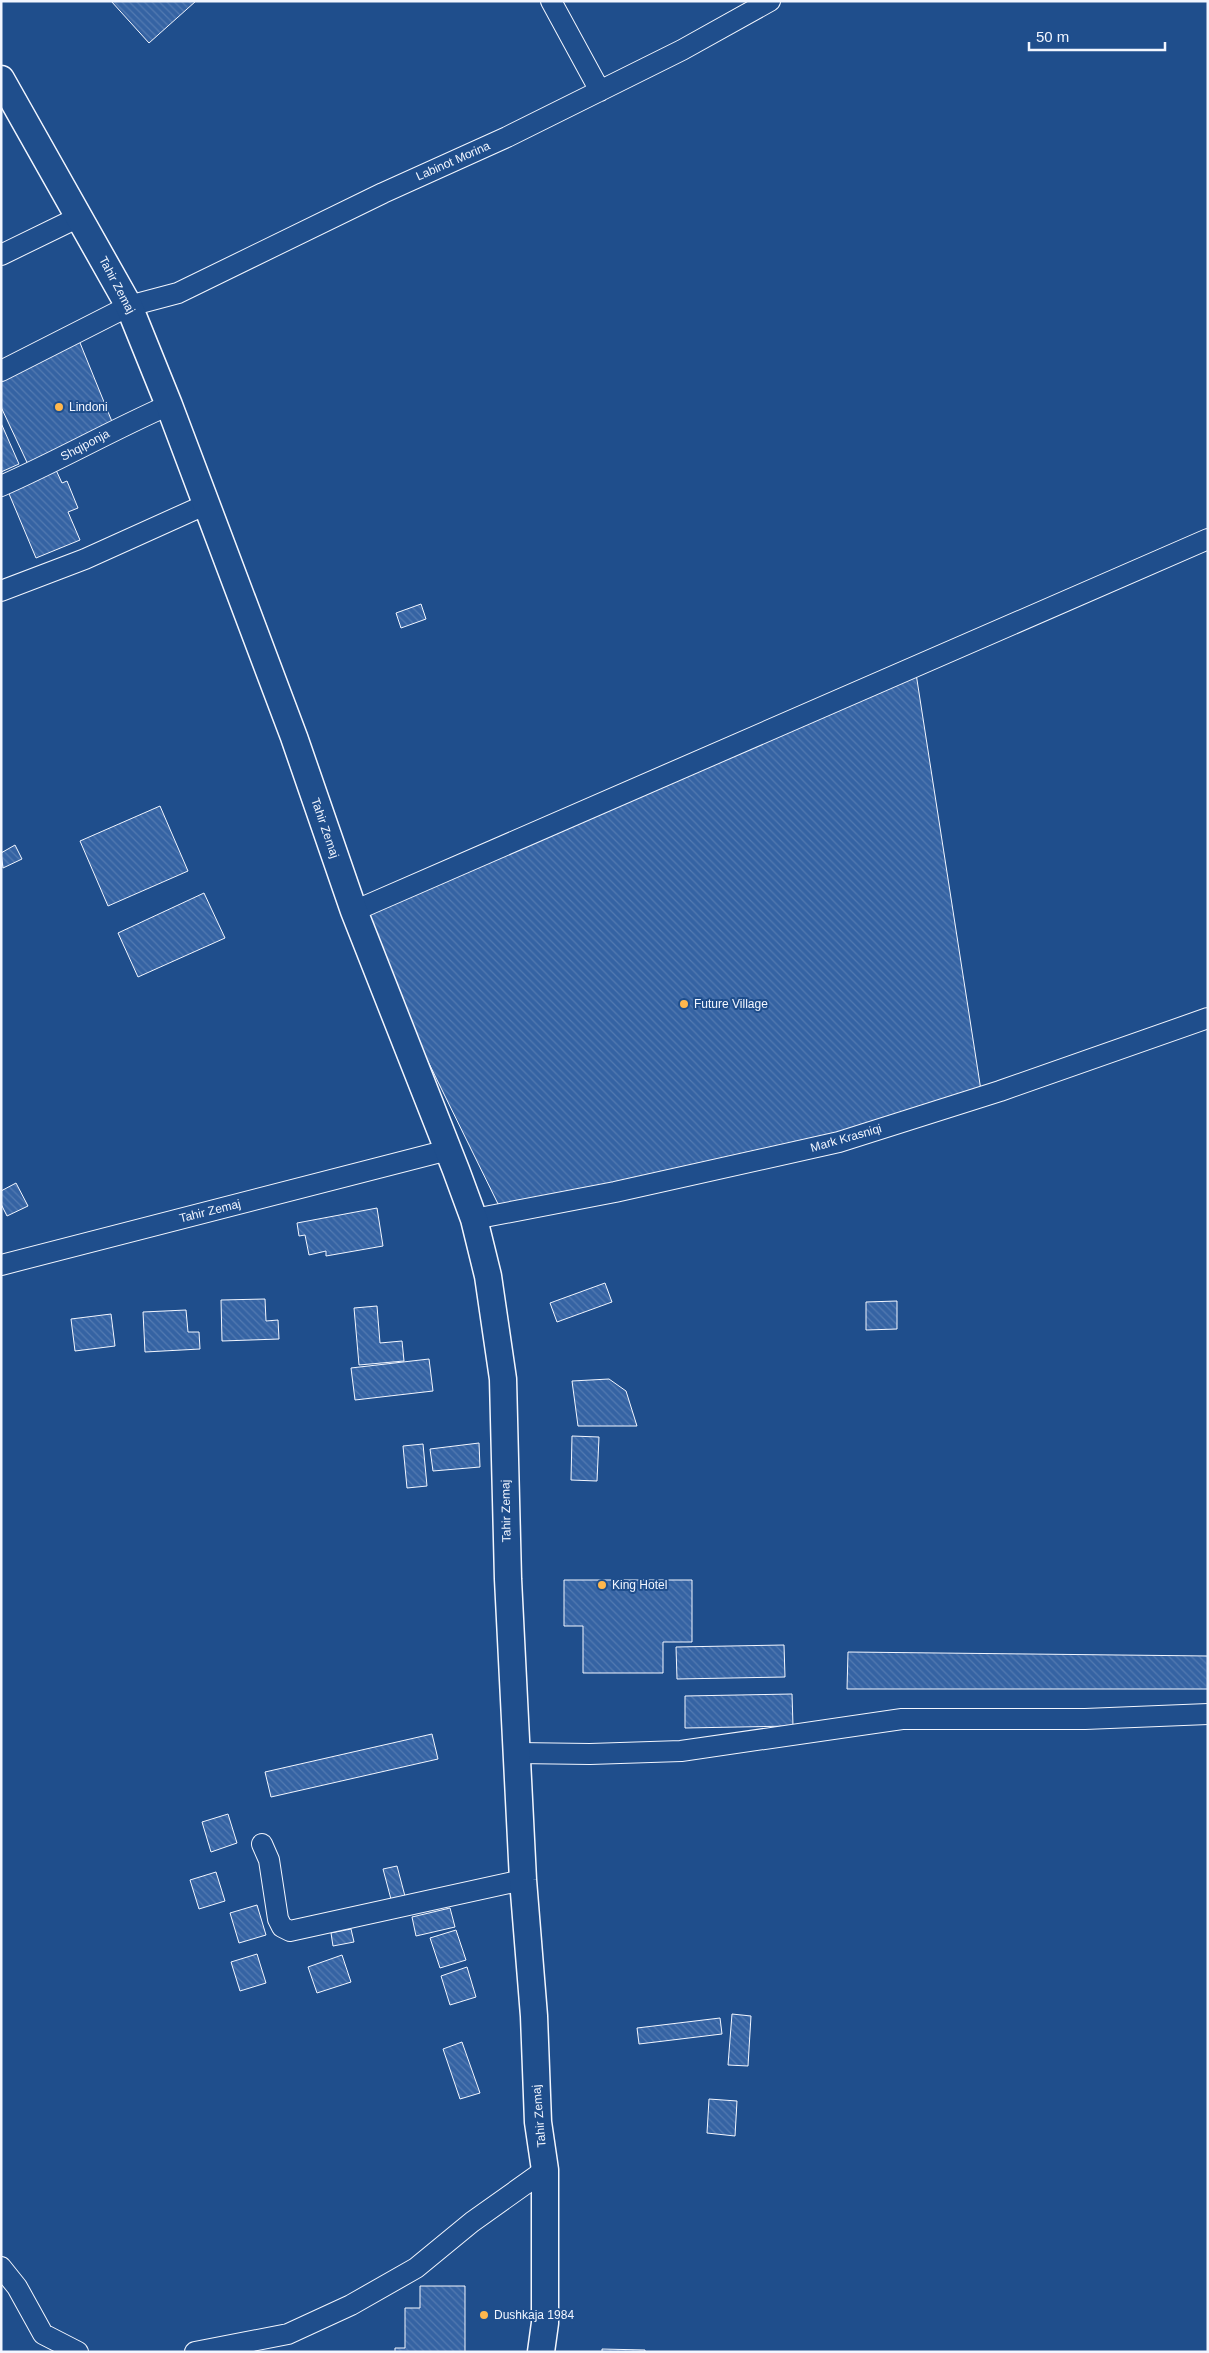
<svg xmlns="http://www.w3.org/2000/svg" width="1209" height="2353" font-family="Arial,sans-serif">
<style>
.building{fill:url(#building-back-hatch);stroke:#f2f6ff}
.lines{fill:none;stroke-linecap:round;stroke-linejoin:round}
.minor-casing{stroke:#f2f6ff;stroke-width:22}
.major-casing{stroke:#f2f6ff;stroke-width:29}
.minor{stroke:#1f4e8c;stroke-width:20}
.major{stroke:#1f4e8c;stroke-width:26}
.poi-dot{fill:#ffb74d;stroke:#1f4e8c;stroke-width:2}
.labels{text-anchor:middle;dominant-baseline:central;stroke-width:4;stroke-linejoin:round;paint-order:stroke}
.street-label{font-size:12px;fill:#f2f6ff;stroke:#1f4e8c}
.poi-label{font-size:12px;fill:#f2f6ff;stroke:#1f4e8c;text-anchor:start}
</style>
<defs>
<pattern id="building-back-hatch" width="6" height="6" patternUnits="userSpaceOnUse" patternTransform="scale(1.25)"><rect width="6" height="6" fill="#3563a3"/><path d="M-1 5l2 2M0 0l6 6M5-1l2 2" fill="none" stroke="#537ab1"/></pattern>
</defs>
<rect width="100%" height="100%" fill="#1f4e8c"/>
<path class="building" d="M111,1H196L149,43Z
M76,333L115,429L32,473L1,407V371Z
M1,423L19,464L1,472Z
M56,470L62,483L67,481L78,508L68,512L80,540L36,558L7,489Z
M421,604L426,619L401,628L396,613Z
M915,667L982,1097L615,1192L501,1210L354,911Z
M160,806L188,871L108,906L80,841Z
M15,845L22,859L3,868L1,853Z
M204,893L225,938L138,977L118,933Z
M16,1183L28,1206L7,1216L1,1204V1191Z
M377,1208L383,1246L326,1256V1251L309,1255L305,1235L299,1236L297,1223Z
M605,1283L612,1302L557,1322L550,1303Z
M265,1299L266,1321L278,1320L279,1339L222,1341L221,1300Z
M897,1301V1329L866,1330V1302Z
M377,1306L380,1343L402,1341L404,1361L359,1365L354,1308Z
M186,1310L188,1332H199L200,1349L145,1352L143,1312Z
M111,1314L115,1346L75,1351L71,1319Z
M429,1359L433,1391L355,1400L351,1368Z
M609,1379L626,1391L637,1426H578L572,1381Z
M572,1436L599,1437L597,1481L571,1480Z
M479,1443L480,1467L433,1471L430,1449Z
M423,1444L427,1486L407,1488L403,1446Z
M564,1580H692V1642H663V1673H583V1626H564Z
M784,1645L785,1677L677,1679L676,1647Z
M848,1652L1208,1656V1689H847Z
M792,1694L793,1726L685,1728V1696Z
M432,1734L438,1759L271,1797L265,1772Z
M228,1814L237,1843L211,1852L202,1822Z
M397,1866L406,1900L392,1903L383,1869Z
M216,1872L225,1901L199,1909L190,1880Z
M257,1905L266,1935L239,1943L230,1913Z
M450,1908L455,1927L416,1936L412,1917Z
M351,1929L354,1942L333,1946L331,1933Z
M456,1930L466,1960L440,1968L430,1938Z
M257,1954L266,1983L240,1991L231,1962Z
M342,1955L351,1982L317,1993L308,1967Z
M467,1967L476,1997L450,2005L441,1976Z
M732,2014L751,2016L748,2066L728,2065Z
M720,2018L722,2034L639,2044L637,2028Z
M462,2042L480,2093L460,2099L443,2049Z
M709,2099L737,2101L735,2136L707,2133Z
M420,2286H465V2352H395V2348H405V2308H420Z
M602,2349L645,2350V2352H602Z"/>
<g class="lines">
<g class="minor-casing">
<path id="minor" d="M551,1L600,91
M1,255L79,217
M1,371L129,306L178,293L383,193L507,137L682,50L770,1
M1,486C58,461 112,430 169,405
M1,591L85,559L207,504
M354,911L1208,539
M474,1219L615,1192L839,1142L1000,1091L1208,1018
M1,1265L448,1150
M517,1753L590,1754L681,1751L902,1719H1085L1208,1714
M262,1844L269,1860L278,1919L282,1927L290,1931L523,1880
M1,2267L17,2287L43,2334L78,2352
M195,2352L288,2334L351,2305L416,2268L472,2222L545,2170"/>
</g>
<g class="major-casing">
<path id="major" d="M1,79L129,306L169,405L294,737L354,911L456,1170L474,1219L488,1276L503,1379L508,1579L523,1880L534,2016L538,2122L545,2170V2323L541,2352"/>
</g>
<use href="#minor" class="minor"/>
<use href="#major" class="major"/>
</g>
<g class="poi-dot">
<circle cx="59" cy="407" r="5"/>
<circle cx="684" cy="1004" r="5"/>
<circle cx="602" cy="1585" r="5"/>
<circle cx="484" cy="2315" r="5"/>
</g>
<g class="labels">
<g class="street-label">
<text transform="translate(453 161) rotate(-24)">Labinot Morina</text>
<text transform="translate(117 285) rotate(62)">Tahir Zemaj</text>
<text transform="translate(85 445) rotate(-28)">Shqiponja</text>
<text transform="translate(325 828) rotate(71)">Tahir Zemaj</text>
<text transform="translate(846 1138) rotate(-16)">Mark Krasniqi</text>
<text transform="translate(210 1211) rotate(-14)">Tahir Zemaj</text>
<text transform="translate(506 1511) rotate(-91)">Tahir Zemaj</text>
<text transform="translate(539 2116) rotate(-95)">Tahir Zemaj</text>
</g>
<g class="poi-label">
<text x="69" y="407">Lindoni</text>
<text x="694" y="1004">Future Village</text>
<text x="612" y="1585">King Hotel</text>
<text x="494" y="2315">Dushkaja 1984</text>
</g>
</g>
<rect width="1209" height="2353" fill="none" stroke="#f2f6ff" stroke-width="5"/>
<path d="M1029 42v8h136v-8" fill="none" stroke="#f2f6ff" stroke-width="2.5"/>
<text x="1036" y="42" font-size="15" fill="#f2f6ff" stroke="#1f4e8c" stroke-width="4" paint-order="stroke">50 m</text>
</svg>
